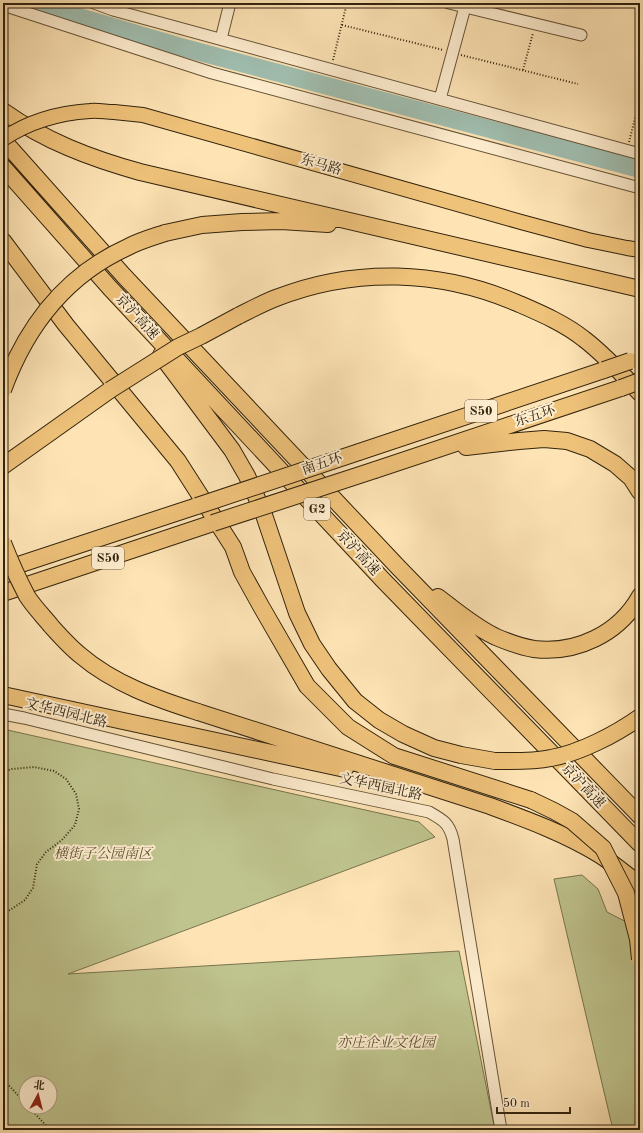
<svg xmlns="http://www.w3.org/2000/svg" width="643" height="1133" font-family="'Old Standard TT','Noto Serif SC',serif">
<style>
.green{fill:#bfc48e;stroke:#78744e;fill-rule:evenodd}
.lines{fill:none;stroke-linecap:round;stroke-linejoin:round}
.river{stroke:#a0beb0;stroke-width:18}
.minor-casing{stroke:#655337;stroke-width:13}
.major-casing{stroke:#32230d;stroke-width:16}
.highway-casing{stroke:#32230d;stroke-width:18}
.path{stroke:#32230d;stroke-width:2;stroke-dasharray:1 2;stroke-linecap:butt}
.minor{stroke:#feedcf;stroke-width:11}
.major{stroke:#efc27a;stroke-width:14}
.highway{stroke:#efc27a;stroke-width:16}
.major-bridge-casing{stroke:#32230d;stroke-width:16;stroke-linecap:butt}
.highway-bridge-casing{stroke:#32230d;stroke-width:18;stroke-linecap:butt}
.major-bridge{stroke:#efc27a;stroke-width:14}
.highway-bridge{stroke:#efc27a;stroke-width:16}
.labels{text-anchor:middle;dominant-baseline:central;stroke-width:4;stroke-linejoin:round;paint-order:stroke}
.shield{fill:#feedcf;stroke:#6f6047;stroke-width:1}
.shield-label{font-size:13px;font-weight:bold;fill:#32230d}
.street-label{font-size:14px;fill:#32230d;stroke:#feedcf}
.park-label{font-size:14px;font-style:italic;fill:#5c5334;stroke:#feedcf}
</style>
<rect width="100%" height="100%" fill="#fee4b5"/>
<filter id="stains"><feTurbulence type="fractalNoise" baseFrequency=".005" numOctaves="4"/><feColorMatrix values="0 0 0 0 .2 0 0 0 0 .09 0 0 0 0 .02 0 0 0 .5 -.17"/></filter>
<radialGradient id="worn" r=".72"><stop offset=".6" stop-color="#630" stop-opacity="0"/><stop offset="1" stop-color="#630" stop-opacity=".3"/></radialGradient>
<path class="green" d="M3,729L419,822L435,837L68,974L459,951L495,1130H3ZM26,1083H50V1107H26Z
M582,875L598,889L607,912L640,929V1130H613L554,879Z"/>
<g class="lines">
<path class="river" d="M39,3L49,8L177,46L640,169"/>
<g class="minor-casing">
<path id="minor" d="M94,3L113,10L640,154
M449,3L581,35
M3,5L212,73L640,188
M221,39L230,3
M440,99L465,7
M3,714L24,718L273,779L429,812C443,820 449,823 453,839L501,1130"/>
</g>
<g class="major-casing">
<path id="major" d="M114,112L143,115L521,222L588,240L627,248L640,250"/>
</g>
<g class="highway-casing">
<path id="highway" d="M3,111C45,141 90,158 140,172L640,289
M3,140L124,276L398,567L640,816
M3,167L110,288L383,580L640,844
M165,233L202,225L242,222L281,221L328,224
M3,241L66,325L178,461L233,547L242,572L262,608L307,686L348,727L394,756L531,800
M238,316C250,310 263,303 276,298C355,267 440,270 517,303C540,313 564,323 584,339C605,355 622,374 640,393
M161,355L232,450L247,476L263,512L297,613L312,644L329,669L355,701L379,720L403,734L434,748L461,755L495,761
M466,447L519,441L544,439L567,441L590,449L615,464L631,478L640,492
M359,452L604,370
M3,466L110,390
M375,470L621,388
M3,570L197,506
M3,593L213,523
M438,597C456,611 475,627 496,637C508,642 521,647 534,649C576,654 619,634 640,596
M3,695L345,769
M198,712L490,806C528,820 566,834 600,855C614,864 627,875 640,885"/>
</g>
<path class="path" d="M342,25L443,50
M461,55L578,84
M333,60L347,3
M523,70L533,33
M629,142L640,99
M3,772L12,769L34,767L54,771L66,779L76,794L79,809L75,825L62,840L46,852L37,864L33,888L25,900L10,910L3,913
M3,1079L26,1104
M29,1107L50,1130"/>
<use href="#minor" class="minor"/>
<use href="#major" class="major"/>
<use href="#highway" class="highway"/>
<g class="major-bridge-casing">
<path id="major-bridge" d="M3,139C28,122 59,113 90,111C98,110 106,112 114,112"/>
</g>
<g class="highway-bridge-casing">
<path id="highway-bridge" d="M604,370L630,361
M621,388L640,381
M3,390C26,327 66,275 128,247C139,241 153,237 165,233
M110,390L178,347L201,336L238,316
M197,506L359,452
M213,523L375,470
M3,543C10,561 18,579 27,596C34,607 44,617 52,627C61,637 70,647 80,655C114,684 157,699 198,712
M495,761C514,761 532,762 551,758C580,753 616,734 640,717
M531,800L554,811L572,821L603,848L626,893L638,939L640,959"/>
</g>
<use href="#major-bridge" class="major-bridge"/>
<use href="#highway-bridge" class="highway-bridge"/>
</g>
<g class="labels">
<g class="shield">
<rect x="465" y="400" width="32" height="22" rx="3"/>
<rect x="304" y="498" width="26" height="22" rx="3"/>
<rect x="92" y="547" width="32" height="22" rx="3"/>
</g>
<g class="shield-label">
<text x="481" y="411">S50</text>
<text x="317" y="509">G2</text>
<text x="108" y="558">S50</text>
</g>
<g class="street-label">
<text transform="translate(321 165) rotate(16)">东马路</text>
<text transform="translate(137 317) rotate(47)">京沪高速</text>
<text transform="translate(535 416) rotate(-18)">东五环</text>
<text transform="translate(322 464) rotate(-19)">南五环</text>
<text transform="translate(358 553) rotate(47)">京沪高速</text>
<text transform="translate(66 713) rotate(14)">文华西园北路</text>
<text transform="translate(583 786) rotate(46)">京沪高速</text>
<text transform="translate(381 787) rotate(12)">文华西园北路</text>
</g>
<g class="park-label">
<text x="103" y="854">横街子公园南区</text>
<text x="386" y="1043">亦庄企业文化园</text>
</g>
</g>
<rect width="643" height="1133" fill="none" stroke="#fee4b5" stroke-width="16"/>
<rect x="4" y="4" width="635" height="1125" fill="none" stroke="#32230d" stroke-width="2"/>
<rect x="8" y="8" width="627" height="1117" fill="none" stroke="#32230d"/>
<g transform="translate(38 1095) rotate(7)"><circle r="19" fill="#feedcf" stroke="#ac9c81"/>
<path d="M0-3L7 15L0 10L-7 15Z" fill="#8f2418"/>
<text y="-6" font-size="11" font-weight="bold" text-anchor="middle" fill="#32230d">北</text>
</g>
<path d="M497 1107v6h73v-6" fill="none" stroke="#32230d" stroke-width="2"/>
<text x="503" y="1107" font-size="12" fill="#32230d" stroke="#feedcf" stroke-width="3" paint-order="stroke">50 m</text>
<rect width="100%" height="100%" filter="url(#stains)"/>
<rect width="100%" height="100%" fill="url(#worn)"/>
</svg>
